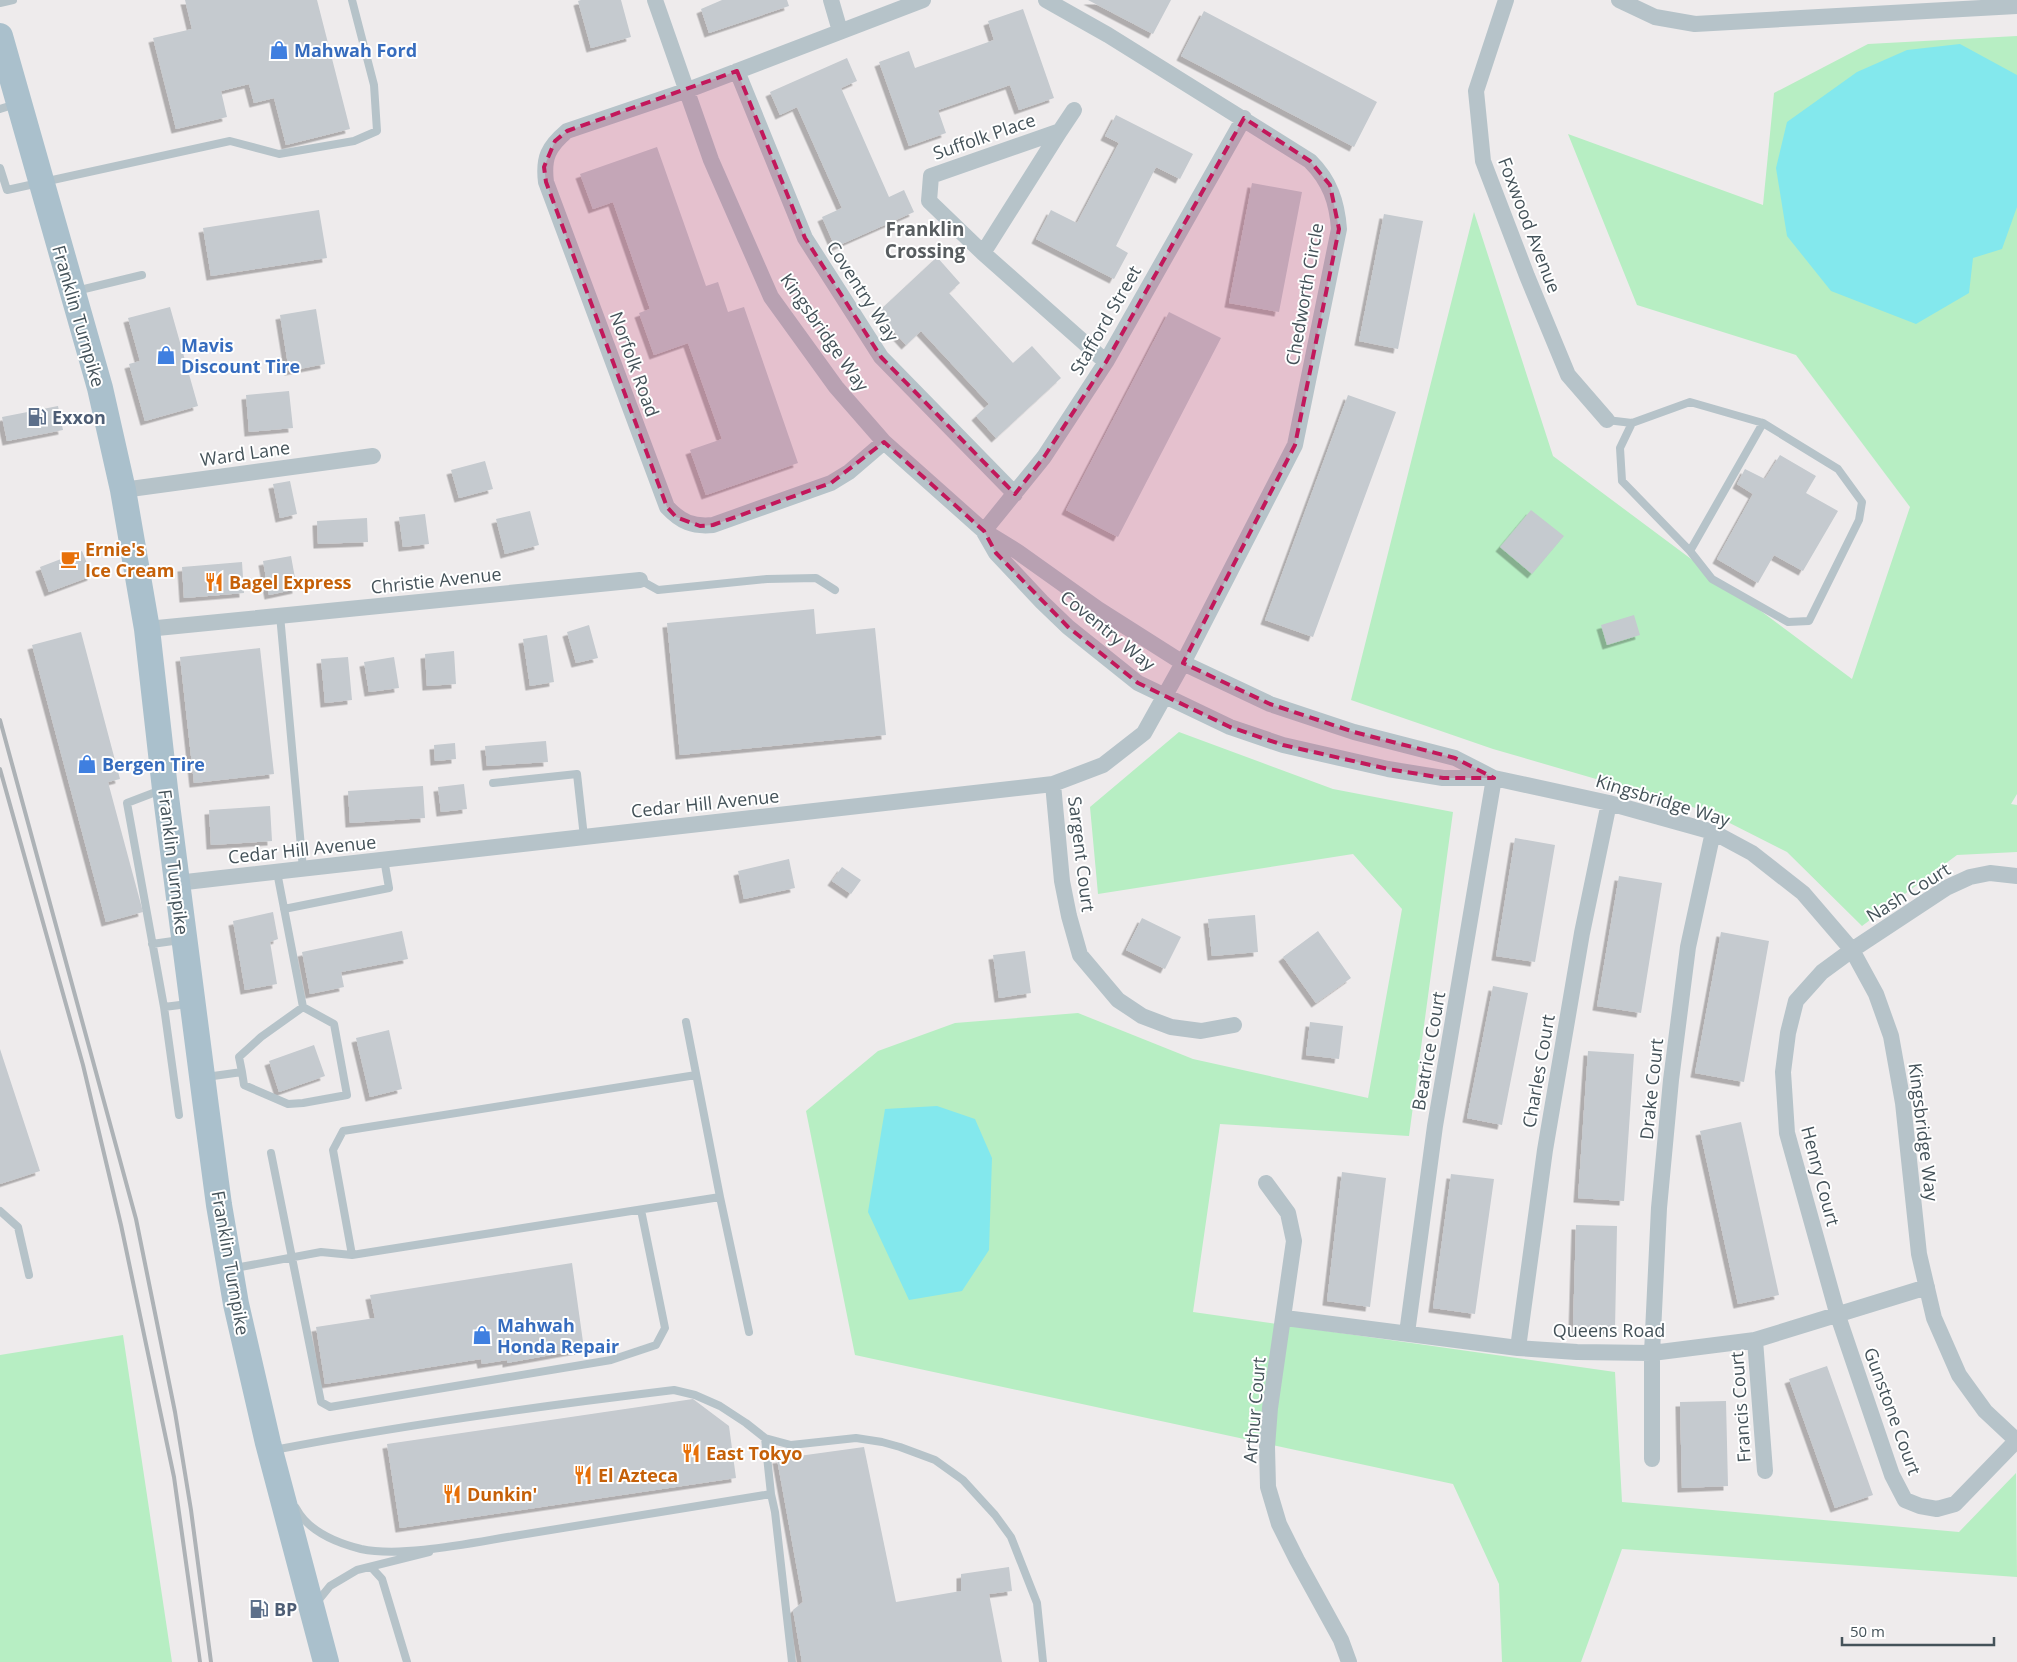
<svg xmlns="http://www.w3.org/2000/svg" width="2017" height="1662" font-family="'Open Sans',sans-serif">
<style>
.green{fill:#b7eec3}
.water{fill:#83e8ed}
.building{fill:#c5cacf;filter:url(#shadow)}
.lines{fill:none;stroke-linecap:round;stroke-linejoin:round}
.service{stroke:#b6c3c9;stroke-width:8}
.minor{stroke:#b6c3c9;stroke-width:16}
.primary{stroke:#aac0cc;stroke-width:26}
.rail{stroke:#adb2b6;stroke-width:4}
.marked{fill:#c2185b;fill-opacity:0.2;stroke:#c2185b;stroke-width:4;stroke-dasharray:10 6;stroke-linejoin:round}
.labels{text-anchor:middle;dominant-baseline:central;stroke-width:4;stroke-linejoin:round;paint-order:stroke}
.shop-label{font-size:18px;font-weight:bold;fill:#366cbe;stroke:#fff;text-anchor:start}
.street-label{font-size:18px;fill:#445259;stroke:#fff}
.service-label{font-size:18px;font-weight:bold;fill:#4e5e75;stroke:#fff;text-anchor:start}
.food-label{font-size:18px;font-weight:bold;fill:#c56008;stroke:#fff;text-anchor:start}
.neighbourhood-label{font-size:19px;font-weight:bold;fill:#585d60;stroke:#fff}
</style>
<defs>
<filter id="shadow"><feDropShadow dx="-4.5" dy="4.5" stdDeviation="0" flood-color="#0004"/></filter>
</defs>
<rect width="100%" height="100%" fill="#eeebec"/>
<path class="green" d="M2017,36V794L2011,804L2017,805V852L1957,855L1862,926L1787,852L1706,811L1493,749L1351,700L1474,212L1553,456L1852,679L1910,507L1796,355L1637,305L1568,134L1763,205L1774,93L1868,44Z
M1179,732L1333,789L1453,812L1409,1136L1220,1124L1193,1312L1615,1372L1622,1502L1959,1532L2016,1473L2017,1577L1622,1549L1581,1662H1502L1499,1584L1453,1484L855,1355L806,1111L878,1051L955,1023L1078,1013L1193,1059L1368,1098L1402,909L1353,854L1098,894L1090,807Z
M123,1335L172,1662H0V1355Z"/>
<path class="water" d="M1960,44L2017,75V207L2002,249L1973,258L1969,293L1916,324L1831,291L1787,236L1776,168L1787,122L1857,72L1907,50Z
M937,1106L975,1119L992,1158L989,1250L962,1291L909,1300L868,1212L885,1109Z"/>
<path class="building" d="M185,0H317L350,129L286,145L274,98L254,103L249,84L221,91L227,117L176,129L153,38L192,29Z
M581,0H621L631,37L591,48L578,1Z
M722,0H787L789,6L709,33L701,9Z
M1088,0H1171L1153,34Z
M1023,9L1054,98L1019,110L1010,85L938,110L946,133L909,146L879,62L909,51L915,68L994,40L988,21Z
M1204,11L1377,102L1354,147L1181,56Z
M847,58L857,81L841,88L889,197L904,190L914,212L835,247L822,217L842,208L797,107L780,115L770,92Z
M1116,115L1193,154L1180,179L1156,167L1116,246L1128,253L1114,279L1036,239L1051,210L1077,223L1119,143L1105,136Z
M657,147L706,286L718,282L728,312L744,307L798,463L706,495L690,450L722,439L688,343L654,355L639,313L650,309L613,202L593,209L580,174Z
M1252,183L1302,192L1279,312L1229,303Z
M319,210L327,258L211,276L203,228Z
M1384,214L1423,221L1398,349L1359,341Z
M937,257L960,283L949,293L1013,363L1032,346L1061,378L996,438L976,416L989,404L921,331L906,345L877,313Z
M170,307L198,406L145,421L129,364L140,361L128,318Z
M316,309L325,364L289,371L280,315Z
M1169,312L1221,338L1118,537L1066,510Z
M289,391L293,428L249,432L246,395Z
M1348,395L1396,412L1313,637L1265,620Z
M58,406L63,430L7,441L2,417Z
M1780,455L1816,476L1806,493L1838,511L1803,571L1774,555L1758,583L1717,559L1753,494L1737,484L1745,469L1765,479Z
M485,461L493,489L459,498L451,470Z
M290,481L297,514L280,518L273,484Z
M1531,510L1564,536L1532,574L1500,547Z
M530,511L539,545L505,554L496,519Z
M425,514L429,544L403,547L399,517Z
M367,518L368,542L318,544L317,521Z
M82,551L92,576L49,592L40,567Z
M291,556L297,589L269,595L263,561Z
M242,562L244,593L184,598L182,567Z
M814,609L816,634L875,628L886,735L680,755L667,623Z
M1634,615L1640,635L1607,645L1601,625Z
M589,625L598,658L576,663L567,632Z
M81,632L120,779L108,782L143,912L106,922L32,645Z
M547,635L554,682L530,686L523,639Z
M260,648L274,774L194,783L180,657Z
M454,651L456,684L427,686L425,654Z
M348,657L352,700L325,703L321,659Z
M394,657L399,688L369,692L364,662Z
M546,741L548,762L487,766L485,746Z
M455,743L456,759L435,761L434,745Z
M464,784L467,809L441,812L438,787Z
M423,786L425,818L350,823L348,791Z
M270,806L272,841L211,845L209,810Z
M1515,838L1555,845L1535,962L1496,956Z
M789,859L795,888L744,899L738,871Z
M842,867L861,880L851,894L832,881Z
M1619,876L1662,883L1641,1013L1597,1006Z
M273,912L278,939L270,942L277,984L245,990L233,921Z
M1255,915L1258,952L1212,956L1208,919Z
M1142,918L1181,937L1165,969L1126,950Z
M402,931L408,959L341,972L344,987L310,994L302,952Z
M1318,931L1351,978L1316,1003L1283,957Z
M1721,932L1769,941L1744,1082L1695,1073Z
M1025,951L1031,993L999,998L993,955Z
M1493,986L1528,993L1502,1125L1467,1118Z
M1310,1022L1343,1026L1339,1059L1306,1055Z
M389,1030L402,1089L370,1097L356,1038Z
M314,1045L325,1076L279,1092L269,1061Z
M0,1049L40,1171L0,1184Z
M1588,1051L1634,1054L1624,1201L1578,1198Z
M1741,1122L1779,1295L1738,1304L1700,1131Z
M1342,1172L1386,1178L1370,1307L1327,1301Z
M1451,1174L1494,1179L1475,1314L1433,1308Z
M1576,1225L1617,1226L1615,1330L1573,1328Z
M572,1263L584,1349L507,1363V1360L482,1364L481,1359L325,1384L316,1327L375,1318L370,1295Z
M1827,1366L1873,1495L1835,1508L1789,1379Z
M693,1399L729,1426L736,1478L400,1528L387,1444Z
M1726,1401L1728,1486L1682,1488L1680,1402Z
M864,1447L896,1602L961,1591V1574L1009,1567L1012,1591L989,1594L1002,1662H802L793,1610L803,1602L777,1459Z"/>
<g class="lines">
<path class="service" d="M0,3L13,0
M0,109L16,104
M0,168L7,190L230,141L279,154L354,141L377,131L374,85L352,0
M76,291L142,275
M1607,420L1632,423L1690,402L1763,423L1690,551L1622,481L1620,448L1632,423
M1690,551L1712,579L1788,622L1809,621L1859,520L1862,502L1838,469L1763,423
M640,580L658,590L767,579L816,578L835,590
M280,615L303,869
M493,783L577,774L584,837
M161,790L127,803L164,1007L188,1004
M284,909L389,888L384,859
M152,944L180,940
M164,1007L179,1115
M242,1072L239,1057L261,1037L303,1007
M206,1077L242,1072L244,1085L288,1104L303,1103L347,1095L334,1024L303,1007L277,872
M271,1153L321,1402L330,1407L611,1360L656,1345L665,1328L641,1210
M720,1197L749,1332
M0,1211L18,1227L29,1275
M352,1255L333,1150L343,1131L696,1075
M235,1268L321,1252L352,1255L720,1197L686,1022
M765,1438L771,1494
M274,1450C407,1424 540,1406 674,1390L695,1395L720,1406L746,1423L765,1438L791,1445L856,1438L882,1442L900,1447L935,1460L963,1480L995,1515L1011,1537L1037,1603L1043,1662
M296,1508C308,1531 337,1543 361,1549C404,1558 475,1542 520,1535C603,1521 687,1508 771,1494L775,1512L792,1662
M371,1567L382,1579L407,1662
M317,1602L330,1586L357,1570L429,1552"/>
<path class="minor" d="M655,0L711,160L771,297L836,387L884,442L984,531L1018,552L1098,609L1183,663L1270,704L1354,732L1455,758L1494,778L1609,803L1713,832L1752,853L1803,893L1852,950L1876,994L1891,1036L1903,1103L1919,1254L1934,1318L1959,1375L1985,1411L2017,1441
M831,0L840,31
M1506,0L1476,91L1483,161L1527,276L1568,375L1607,420
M1619,0L1655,17L1695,24L2017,6
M737,71L805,238L881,357L1015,494
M1074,110L1060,131L931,176L929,201L983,253L1106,362
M983,253L1060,131
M884,442L849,472L831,483L713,525C693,527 681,522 667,507L546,182C543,158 548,147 567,131L688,90L923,0
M123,490L373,456
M984,531L1044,457L1106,362L1244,118
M984,532L996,553L1042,602L1068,627L1138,683L1230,727L1283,745L1388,769L1443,778H1492
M147,629L640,580
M1053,784L1062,881L1069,916L1080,955L1118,1000L1142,1016L1171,1027L1201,1031L1234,1025
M2017,876L1990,873L1970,877L1946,888L1852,950L1822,972L1796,1001L1788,1033L1783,1072L1787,1133L1838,1316L1892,1475L1905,1500L1920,1506L1937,1509L1955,1504L2017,1440
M177,883L1053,784L1103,765L1144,733L1183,663L1295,445L1339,229C1337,202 1330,181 1310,161L1108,35L1046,0
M1266,1183L1288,1213L1294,1241L1270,1408L1267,1447L1268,1487L1279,1524L1297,1560L1341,1640L1349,1662
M1285,1318L1518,1348L1577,1352L1652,1353L1755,1340L1927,1287
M1407,1333L1435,1126L1494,778
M1755,1340L1765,1471
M1518,1348L1545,1150L1582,933L1609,803
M1652,1459V1353L1659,1208L1671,1080L1688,947L1713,832"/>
<path class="primary" d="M0,36L100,388L123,490L147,629L165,789L206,1107L219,1205L236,1304L268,1443L326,1662"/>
<path class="rail" d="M0,720L136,1219L175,1412L191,1510L211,1662
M0,769L83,1065L121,1225L174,1477L200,1662"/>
</g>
<path class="marked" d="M737,71L805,238L881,357L1015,494L1044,457L1106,362L1244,118L1310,161L1330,185L1339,229L1295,445L1183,663L1270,704L1354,732L1455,758L1494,778H1443L1388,769L1283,745L1230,727L1138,683L1068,627L996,553L984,531L884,442L831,483L713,525L700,526L676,517L667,507L546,182L544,167L555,141L567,131Z"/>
<defs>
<g id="shop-bare" transform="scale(1.5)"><path d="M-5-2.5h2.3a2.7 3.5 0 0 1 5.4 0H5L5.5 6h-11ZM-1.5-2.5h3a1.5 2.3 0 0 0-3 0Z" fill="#3f7fe0" stroke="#fff" stroke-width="2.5" paint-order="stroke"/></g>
<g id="fuel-bare" transform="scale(1.5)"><path d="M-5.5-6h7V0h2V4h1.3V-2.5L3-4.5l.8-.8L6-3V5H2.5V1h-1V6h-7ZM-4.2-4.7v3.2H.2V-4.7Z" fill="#5c6f8a" stroke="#fff" stroke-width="2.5" paint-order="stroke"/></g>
<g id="cafe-bare" transform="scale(1.5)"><path d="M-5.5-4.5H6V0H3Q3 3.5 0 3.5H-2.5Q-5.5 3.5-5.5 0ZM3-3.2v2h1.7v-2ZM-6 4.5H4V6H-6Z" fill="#e8710a" stroke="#fff" stroke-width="2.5" paint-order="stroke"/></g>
<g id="restaurant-bare" transform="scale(1.5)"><path d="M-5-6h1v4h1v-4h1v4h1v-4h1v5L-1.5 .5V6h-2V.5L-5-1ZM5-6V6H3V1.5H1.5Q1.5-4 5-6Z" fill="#e8710a" stroke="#fff" stroke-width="2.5" paint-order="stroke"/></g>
</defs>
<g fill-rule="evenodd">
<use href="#shop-bare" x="279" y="50"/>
<use href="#shop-bare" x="166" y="355"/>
<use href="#fuel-bare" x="37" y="417"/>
<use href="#cafe-bare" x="70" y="559"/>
<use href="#restaurant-bare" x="214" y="582"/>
<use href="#shop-bare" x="87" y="764"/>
<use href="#shop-bare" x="482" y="1335"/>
<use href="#restaurant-bare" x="691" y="1453"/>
<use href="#restaurant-bare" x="583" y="1475"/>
<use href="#restaurant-bare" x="452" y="1494"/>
<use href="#fuel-bare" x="259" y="1609"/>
</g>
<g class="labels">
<g class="shop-label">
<text x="294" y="50">Mahwah Ford</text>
<text x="181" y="345">Mavis<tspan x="181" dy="21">Discount Tire</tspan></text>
<text x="102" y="764">Bergen Tire</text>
<text x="497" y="1325">Mahwah<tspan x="497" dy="21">Honda Repair</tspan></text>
</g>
<g class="street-label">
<text transform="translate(984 136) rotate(-19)">Suffolk Place</text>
<text transform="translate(1530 225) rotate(69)">Foxwood Avenue</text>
<text transform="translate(863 291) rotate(57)">Coventry Way</text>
<text transform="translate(1304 294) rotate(-80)">Chedworth Circle</text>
<text transform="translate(79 316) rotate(74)">Franklin Turnpike</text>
<text transform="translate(1105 320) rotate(-60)">Stafford Street</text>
<text transform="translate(825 332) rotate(55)">Kingsbridge Way</text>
<text transform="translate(635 364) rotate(70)">Norfolk Road</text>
<text transform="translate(245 453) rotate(-8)">Ward Lane</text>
<text transform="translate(436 580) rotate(-6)">Christie Avenue</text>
<text transform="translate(1108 630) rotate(39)">Coventry Way</text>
<text transform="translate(1663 800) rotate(17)">Kingsbridge Way</text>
<text transform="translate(705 803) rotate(-6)">Cedar Hill Avenue</text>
<text transform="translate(302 849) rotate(-6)">Cedar Hill Avenue</text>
<text transform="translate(1082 854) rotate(83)">Sargent Court</text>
<text transform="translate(174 862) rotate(83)">Franklin Turnpike</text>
<text transform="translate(1908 892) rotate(-32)">Nash Court</text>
<text transform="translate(1428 1051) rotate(-80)">Beatrice Court</text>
<text transform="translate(1538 1071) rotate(-80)">Charles Court</text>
<text transform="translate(1651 1089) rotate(-84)">Drake Court</text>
<text transform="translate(1924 1132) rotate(83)">Kingsbridge Way</text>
<text transform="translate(1821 1176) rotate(75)">Henry Court</text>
<text transform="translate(231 1263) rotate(80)">Franklin Turnpike</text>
<text x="1609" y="1330">Queens Road</text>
<text transform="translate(1740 1407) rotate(-94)">Francis Court</text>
<text transform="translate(1254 1410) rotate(-85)">Arthur Court</text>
<text transform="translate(1893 1411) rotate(70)">Gunstone Court</text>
</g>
<g class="service-label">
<text x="52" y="417">Exxon</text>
<text x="274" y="1609">BP</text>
</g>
<g class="food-label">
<text x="85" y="549">Ernie's<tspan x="85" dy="21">Ice Cream</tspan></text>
<text x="229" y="582">Bagel Express</text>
<text x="706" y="1453">East Tokyo</text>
<text x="598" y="1475">El Azteca</text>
<text x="467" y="1494">Dunkin'</text>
</g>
<g class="neighbourhood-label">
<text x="925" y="229">Franklin<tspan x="925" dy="22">Crossing</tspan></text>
</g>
</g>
<path d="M1842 1637v8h152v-8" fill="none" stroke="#445259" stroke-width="2.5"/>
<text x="1850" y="1637" font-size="15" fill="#445259" stroke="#ffffff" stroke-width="4" paint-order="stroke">50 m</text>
</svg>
